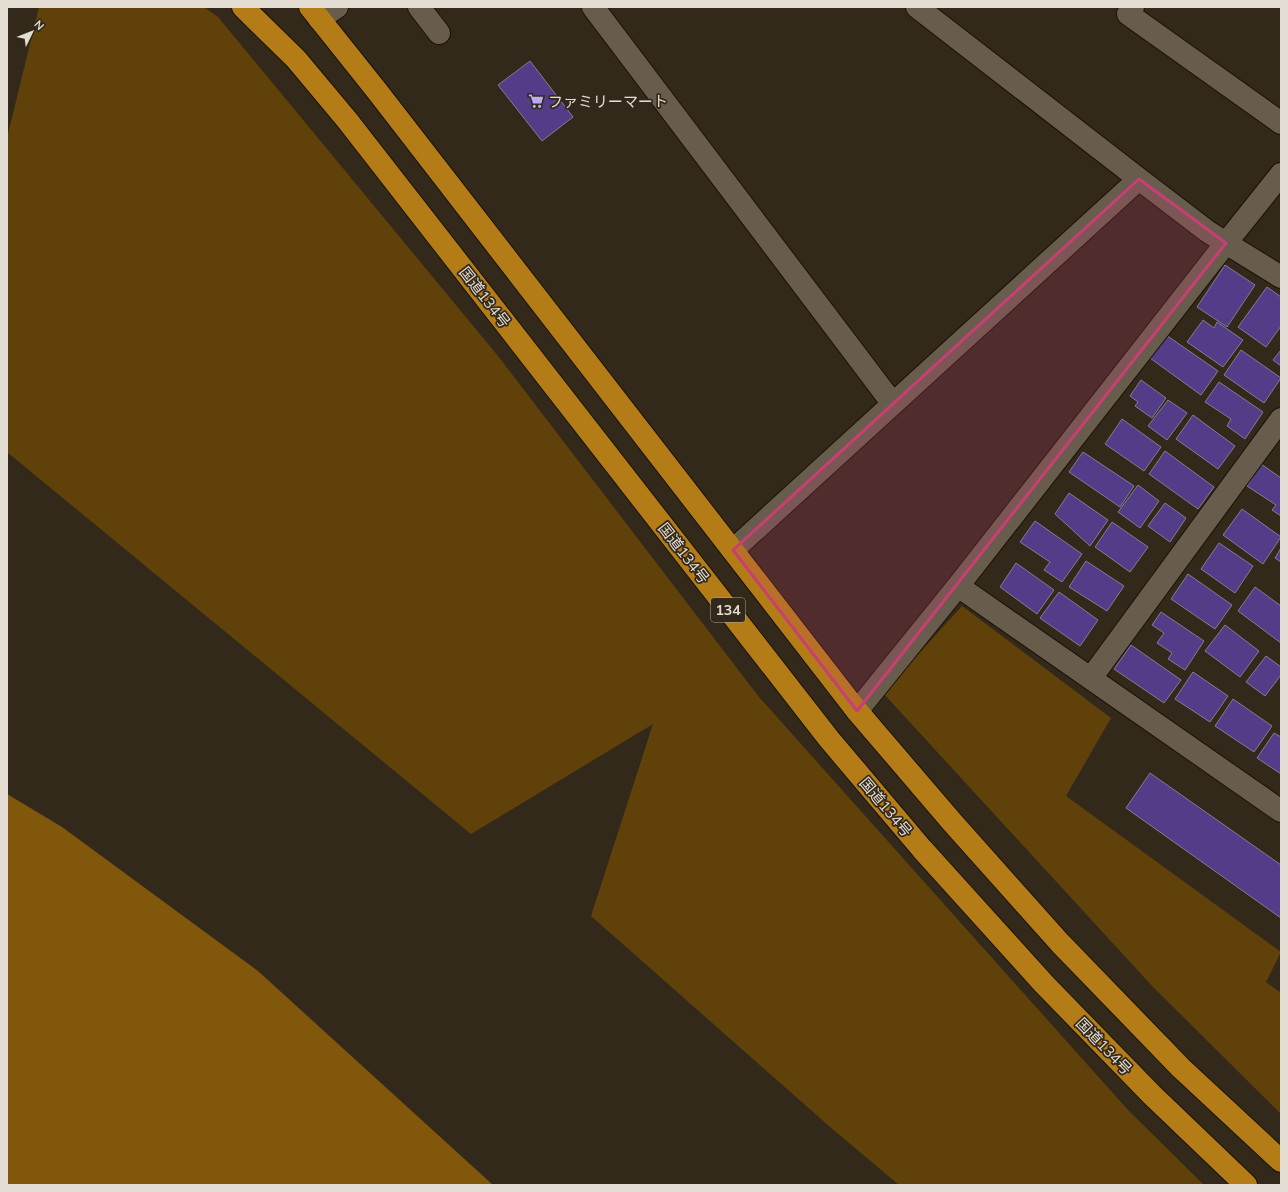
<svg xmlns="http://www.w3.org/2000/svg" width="1288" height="1192" font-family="Mulish,'Noto Sans JP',sans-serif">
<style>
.green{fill:#60410a}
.water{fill:#80570b}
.building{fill:#533c88;stroke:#827e91}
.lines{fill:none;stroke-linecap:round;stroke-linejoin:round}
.minor-casing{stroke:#1a1105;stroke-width:24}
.highway-casing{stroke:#1a1105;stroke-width:24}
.minor{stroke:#685c4d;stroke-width:22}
.highway{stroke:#b47c16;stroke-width:22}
.marked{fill:#c93f73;fill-opacity:0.2;stroke:#c93f73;stroke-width:3;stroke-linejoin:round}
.labels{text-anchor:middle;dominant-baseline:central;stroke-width:3.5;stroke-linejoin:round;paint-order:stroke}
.shield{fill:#33291b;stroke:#aea79c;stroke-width:1}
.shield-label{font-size:14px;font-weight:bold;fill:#e3ddd4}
.poi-label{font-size:15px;fill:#e3ddd4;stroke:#33291b;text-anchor:start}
.street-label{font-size:15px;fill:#e3ddd4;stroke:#33291b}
</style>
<rect width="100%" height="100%" fill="#33291b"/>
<path class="green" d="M39,7H204L218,17L498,356L759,697L1128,1110L1204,1185H899L829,1126L591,916L653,724L471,834L7,452V138Z
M962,606L1111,718L1066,796L1281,952L1266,982L1281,993V1114L1153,987L883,693Z"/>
<path class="water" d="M7,794L62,827L258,971L493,1185H7Z"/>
<path class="building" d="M530,61L573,117L542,141L498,85Z
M1225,265L1255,285L1227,327L1197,307Z
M1267,287L1281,297V326L1266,347L1238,327Z
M1203,320L1214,328L1217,322L1243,340L1223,367L1187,342Z
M1166,335L1218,371L1201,395L1150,358Z
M1241,350L1281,378L1264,403L1224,375Z
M1281,350V366L1273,360Z
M1141,380L1166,398L1152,418L1135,406L1138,402L1130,396Z
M1219,382L1263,412L1245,439L1227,426L1231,419L1205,402Z
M1168,400L1187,413L1167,440L1148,426Z
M1193,415L1235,446L1218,469L1176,439Z
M1122,419L1161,447L1144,471L1105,444Z
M1165,451L1214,487L1198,509L1149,474Z
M1083,452L1134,486L1120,507L1069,472Z
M1261,464L1281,478V516L1272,510L1276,505L1247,486Z
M1138,485L1159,501L1140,528L1118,512Z
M1069,493L1108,520L1090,546L1055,514Z
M1165,503L1186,518L1170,542L1148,526Z
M1242,509L1281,537L1263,564L1223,535Z
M1035,521L1082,554L1062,582L1044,570L1050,562L1020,542Z
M1112,522L1148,547L1130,572L1095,547Z
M1219,543L1253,566L1235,593L1201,569Z
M1281,548V562L1275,558Z
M1086,561L1124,586L1107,611L1069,587Z
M1016,563L1054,590L1037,614L1000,587Z
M1188,574L1232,605L1215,629L1171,599Z
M1255,587L1281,606V643L1238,611Z
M1059,592L1098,620L1080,646L1040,618Z
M1161,612L1204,641L1185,670L1168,659L1172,653L1157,643L1164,633L1152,625Z
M1225,625L1259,651L1240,677L1205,651Z
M1131,645L1181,680L1164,703L1114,669Z
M1266,656L1281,667V675L1265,696L1246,682Z
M1193,672L1228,696L1210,722L1175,699Z
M1233,699L1272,726L1254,752L1215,726Z
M1274,733L1281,737V774L1257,758Z
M1150,773L1281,865V918L1126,808Z"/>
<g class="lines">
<g class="minor-casing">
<path id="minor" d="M419,7L439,33
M593,7L893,404
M1133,7L1128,14L1281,123
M319,19L337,7
M1281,174L1226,243L1281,277
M733,550L1139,179
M958,586L1281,811
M1091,678L1281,419
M857,711L958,586L1226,243L1207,231L1139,179L917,7"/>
</g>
<g class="highway-casing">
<path id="highway" d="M243,7L296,59L347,120L829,739L922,849L1044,984L1152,1095L1246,1185
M310,7L377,91L857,711L952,822L1060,943L1181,1068L1281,1161"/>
</g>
<use href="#minor" class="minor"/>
<use href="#highway" class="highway"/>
</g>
<path class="marked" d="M1139,179L1226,243L857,711L733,550Z"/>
<defs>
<g id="supermarket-bare" transform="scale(1.2)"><path d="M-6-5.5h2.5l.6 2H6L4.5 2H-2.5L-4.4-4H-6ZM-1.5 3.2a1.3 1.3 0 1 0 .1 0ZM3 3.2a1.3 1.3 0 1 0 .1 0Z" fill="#bcaaf6" stroke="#33291b" stroke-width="2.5" paint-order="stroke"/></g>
</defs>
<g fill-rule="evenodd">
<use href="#supermarket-bare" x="536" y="101"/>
</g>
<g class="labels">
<rect class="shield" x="711" y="598" width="34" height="24" rx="3"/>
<g class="shield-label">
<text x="728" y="610">134</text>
</g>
<g class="poi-label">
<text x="548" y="101">ファミリーマート</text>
</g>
<g class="street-label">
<text transform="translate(485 297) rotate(52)">国道134号</text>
<text transform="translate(684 553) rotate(52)">国道134号</text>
<text transform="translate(886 807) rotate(50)">国道134号</text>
<text transform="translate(1104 1046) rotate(46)">国道134号</text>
</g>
</g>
<rect width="1288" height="1192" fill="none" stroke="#e3ddd4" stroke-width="16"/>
<g transform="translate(32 32) rotate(47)" stroke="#33291b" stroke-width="3" paint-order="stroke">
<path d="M0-3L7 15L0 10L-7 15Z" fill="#e3ddd4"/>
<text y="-6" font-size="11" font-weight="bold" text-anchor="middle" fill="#e3ddd4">N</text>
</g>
</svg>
